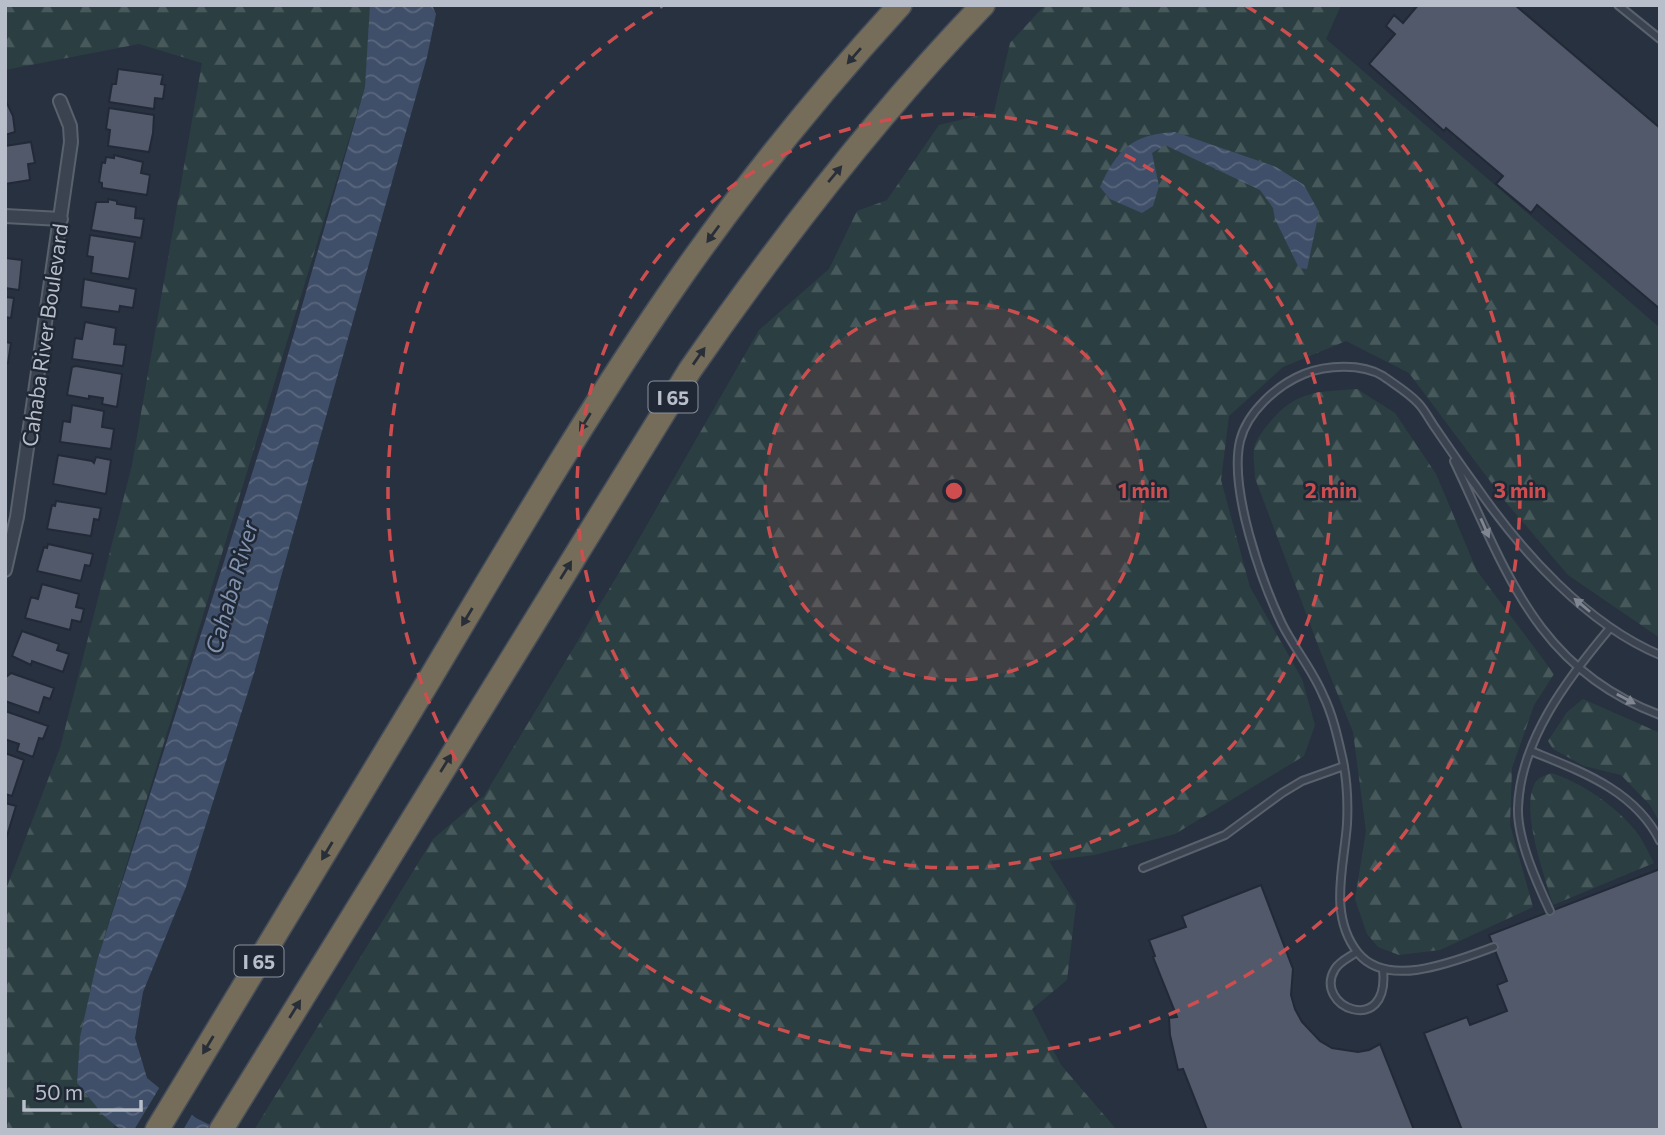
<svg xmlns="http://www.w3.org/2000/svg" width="1665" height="1135" font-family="Commissioner,sans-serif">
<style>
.forest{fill:url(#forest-firs)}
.water{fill:url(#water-waves)}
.pier{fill:#283140}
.building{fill:#51596a;stroke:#222a37;stroke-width:2}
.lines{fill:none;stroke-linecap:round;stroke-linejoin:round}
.lane-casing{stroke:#59616d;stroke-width:10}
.street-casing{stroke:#59616d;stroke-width:16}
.highway-casing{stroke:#464e5a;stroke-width:26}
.lane{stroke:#3c4350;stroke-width:6}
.street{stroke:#3c4350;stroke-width:12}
.highway{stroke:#756c59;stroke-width:23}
.oneway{fill:#282f39}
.oneway2{fill:#808793}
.ring{fill:none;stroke:#ce4e50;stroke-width:3.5;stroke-dasharray:12 9}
.labels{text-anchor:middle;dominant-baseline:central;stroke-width:5;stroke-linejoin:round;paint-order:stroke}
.shield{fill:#202835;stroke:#8a919d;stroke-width:2}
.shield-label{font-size:19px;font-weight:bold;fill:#b8beca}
.street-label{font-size:21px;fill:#b8beca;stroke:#202835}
.water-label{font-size:23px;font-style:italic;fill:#8293af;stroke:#202835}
.centre{fill:#ce4e50;stroke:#202835;stroke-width:3.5}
.ring-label{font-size:21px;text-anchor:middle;font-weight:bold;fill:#ce4e50;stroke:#202835;stroke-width:5;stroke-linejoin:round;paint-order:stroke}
</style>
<defs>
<pattern id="forest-firs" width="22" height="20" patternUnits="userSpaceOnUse" patternTransform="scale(1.75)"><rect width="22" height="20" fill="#2b3f42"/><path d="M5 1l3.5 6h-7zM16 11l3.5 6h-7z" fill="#48595c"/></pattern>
<pattern id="water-waves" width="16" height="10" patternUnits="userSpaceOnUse" patternTransform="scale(1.75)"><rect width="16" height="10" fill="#404f69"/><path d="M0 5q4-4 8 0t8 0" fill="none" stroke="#5a677d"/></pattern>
</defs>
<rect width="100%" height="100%" fill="#283140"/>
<path class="forest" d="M5,5H370L371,7L365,87L97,961L80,1037L77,1083L104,1116L115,1125L112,1130H5V892L60,748L132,465L202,63L139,44L5,70Z
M1045,5H1341L1326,39L1660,328V638L1568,575L1505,501L1409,373L1346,341L1283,367L1229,416L1221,480L1250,587L1302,679L1315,725L1304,756L1175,834L1094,855L1049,861L1076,904L1067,980L1032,1009L1061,1065L1117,1130H254L433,839L484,796L628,558L759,330L829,269L857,211L887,200L939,125L994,112L1010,43Z
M1357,389L1395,413L1436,474L1477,571L1554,674L1534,705L1512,768L1510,825L1533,907L1440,950L1399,955L1378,947L1367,934L1355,899L1366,831L1353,732L1321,653L1255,478C1255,468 1252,454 1255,445C1258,437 1264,429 1270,422C1297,390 1318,392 1357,389Z
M1583,699L1660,733V823L1650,805L1621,775L1584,766L1553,749L1548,741L1567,712Z
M1552,773C1583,784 1613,804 1634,829C1642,838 1648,852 1654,863L1553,905C1545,876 1521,813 1534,785C1537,777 1545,776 1552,773Z"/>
<path class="water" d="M370,5H432L436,14L427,57L254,673L186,887L143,992L135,1038L147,1078L196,1118L220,1130H121L104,1116L77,1083L80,1037L97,961L270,417L365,87Z
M1175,132L1276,167L1304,185L1319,212L1307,269L1299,268L1275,219L1273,208L1260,190L1165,145L1152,153L1159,186L1153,206L1142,213L1110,199L1100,187C1117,150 1132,134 1175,132Z"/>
<path class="pier" d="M161,1085L194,1111L183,1130H134Z"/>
<path class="building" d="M1418,5H1515L1660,128V309L1537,205L1531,213L1496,184L1503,176L1446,128L1444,131L1369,64L1395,34L1386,26L1394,15L1403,23Z
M118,69L163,75L161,84L165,85L163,99L155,98L154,109L109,102L112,84H116Z
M5,99L13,116L15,132L5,135Z
M109,108L154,115L153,133L149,152L108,146L110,130L106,129Z
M31,142L35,163L28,164L30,180L5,184V146Z
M114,155L143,162L141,173L150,175L147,195L102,188V183L99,182L102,162L105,163L106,157L114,158Z
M108,199L117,201V204L136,207L135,218L144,219L141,238L91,230L96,202H108Z
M90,235L135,242L129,279L91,273L93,257L87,256Z
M5,258L22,260L19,290L5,288Z
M84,279L136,289L133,308L120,306L119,312L81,307Z
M5,297L14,298L11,318L5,317Z
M85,322L116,328L114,344L126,345L123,366L72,359L75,338L82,339Z
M5,342L11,343L8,363H5Z
M76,366L122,374L117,407L102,404L103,398L89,396V399L67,395L72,367Z
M72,405L104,411L102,427L114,429L111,449L60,442L63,421L70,422Z
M58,455L92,461L94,463L96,457L111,460L106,494L53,484Z
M56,501L101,508L99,520L94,519L91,536L47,529L52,505L55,506Z
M48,544L93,554L90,566L85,565L81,581L37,571L44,547L47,548Z
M42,584L79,594L76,607L84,609L81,622L72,620L70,630L25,618L31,597L38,599Z
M22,631L59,644L57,650L69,654L63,672L32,661L31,665L12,656Z
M11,673L54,688L50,699L44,697L39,713L5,701V678Z
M5,711L48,726L43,739L39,738L33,757L17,751L19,744L7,740L5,743Z
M5,753L24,760L12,796L5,794Z
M5,803L16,806L6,839H5Z
M1660,869V1130H1462L1424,1033L1467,1017L1470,1025L1507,1011L1497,985L1507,981L1489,935Z
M1261,885L1293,969L1291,995L1295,1009L1302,1022L1320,1041L1332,1048L1358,1052L1369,1050L1380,1044L1414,1130H1207L1183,1069L1178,1070L1170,1035L1169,1018L1177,1017L1153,957L1155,956L1149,940L1186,927L1182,916Z"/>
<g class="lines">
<g class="lane-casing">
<path id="lane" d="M1618,5L1660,39
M1454,461C1506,570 1536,669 1660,715
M1531,751C1580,771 1635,790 1660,841
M1143,868L1225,835L1282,793L1302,781L1344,766
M1550,911C1537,883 1517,839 1518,808C1520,740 1568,678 1610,628
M1494,947C1458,960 1388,990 1358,953C1328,915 1344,867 1347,824C1348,804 1347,781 1343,761C1338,739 1333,715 1323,695C1312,669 1294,648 1282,624C1261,580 1229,489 1240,441C1247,412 1277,385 1304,374C1326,365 1362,363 1383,376C1394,384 1409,393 1418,403C1425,410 1430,421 1436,429C1449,448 1462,467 1476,486C1521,551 1586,624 1660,655
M1357,952C1350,957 1340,961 1335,969C1312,1007 1390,1038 1383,970"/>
</g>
<g class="street-casing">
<path id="street" d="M5,216L61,219
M5,570L17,517L71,142L70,126L60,101"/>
</g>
<g class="highway-casing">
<path id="highway" d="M157,1130C248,979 340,828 431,677C512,541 592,404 683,274C749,180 822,90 900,5
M221,1130L690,370C779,242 874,118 983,5"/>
</g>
<use href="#lane" class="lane"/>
<use href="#street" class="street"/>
<use href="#highway" class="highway"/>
</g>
<defs><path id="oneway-solid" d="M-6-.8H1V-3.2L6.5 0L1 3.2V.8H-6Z" transform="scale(1.75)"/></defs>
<g class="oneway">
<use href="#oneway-solid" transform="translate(854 56) rotate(131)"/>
<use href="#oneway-solid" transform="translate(835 174) rotate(-50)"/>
<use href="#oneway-solid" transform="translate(713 234) rotate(126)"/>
<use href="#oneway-solid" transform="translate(699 356) rotate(-55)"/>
<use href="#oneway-solid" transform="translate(585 422) rotate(122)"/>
<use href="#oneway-solid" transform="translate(566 570) rotate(-58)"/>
<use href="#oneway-solid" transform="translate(467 617) rotate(121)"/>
<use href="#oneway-solid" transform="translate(446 763) rotate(-58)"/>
<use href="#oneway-solid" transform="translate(327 851) rotate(121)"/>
<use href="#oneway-solid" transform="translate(295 1009) rotate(-58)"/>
<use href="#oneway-solid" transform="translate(208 1045) rotate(121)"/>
</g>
<g class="oneway2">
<use href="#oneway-solid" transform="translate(1485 528) rotate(66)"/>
<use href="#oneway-solid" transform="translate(1582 605) rotate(-140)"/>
<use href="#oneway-solid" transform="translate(1626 699) rotate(28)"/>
</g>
<circle cx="954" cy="491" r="189" fill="#ce4e50" fill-opacity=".12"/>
<g class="ring">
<circle cx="954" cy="491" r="189"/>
<circle cx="954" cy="491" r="377"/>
<path d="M1246 6A566 566 0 1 1 662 6"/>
</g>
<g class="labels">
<g class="shield">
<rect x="648.5" y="381.5" width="49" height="31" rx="5"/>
<rect x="234.5" y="945.5" width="49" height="31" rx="5"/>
</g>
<g class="shield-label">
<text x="673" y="397">I 65</text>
<text x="259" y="961">I 65</text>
</g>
<g class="street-label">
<text transform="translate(44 335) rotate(-82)">Cahaba River Boulevard</text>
</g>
<g class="water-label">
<text transform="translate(231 587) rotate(-74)">Cahaba River</text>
</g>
</g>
<circle cx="954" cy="491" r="10" class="centre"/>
<g class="ring-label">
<text x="1143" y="498">1 min</text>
<text x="1331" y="498">2 min</text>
<text x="1520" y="498">3 min</text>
</g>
<rect width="1665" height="1135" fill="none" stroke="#b8beca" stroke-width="14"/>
<path d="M24 1100v10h117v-10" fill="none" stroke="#b8beca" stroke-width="3.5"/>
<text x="35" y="1100" font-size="21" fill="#b8beca" stroke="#202835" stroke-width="5" paint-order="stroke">50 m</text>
</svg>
